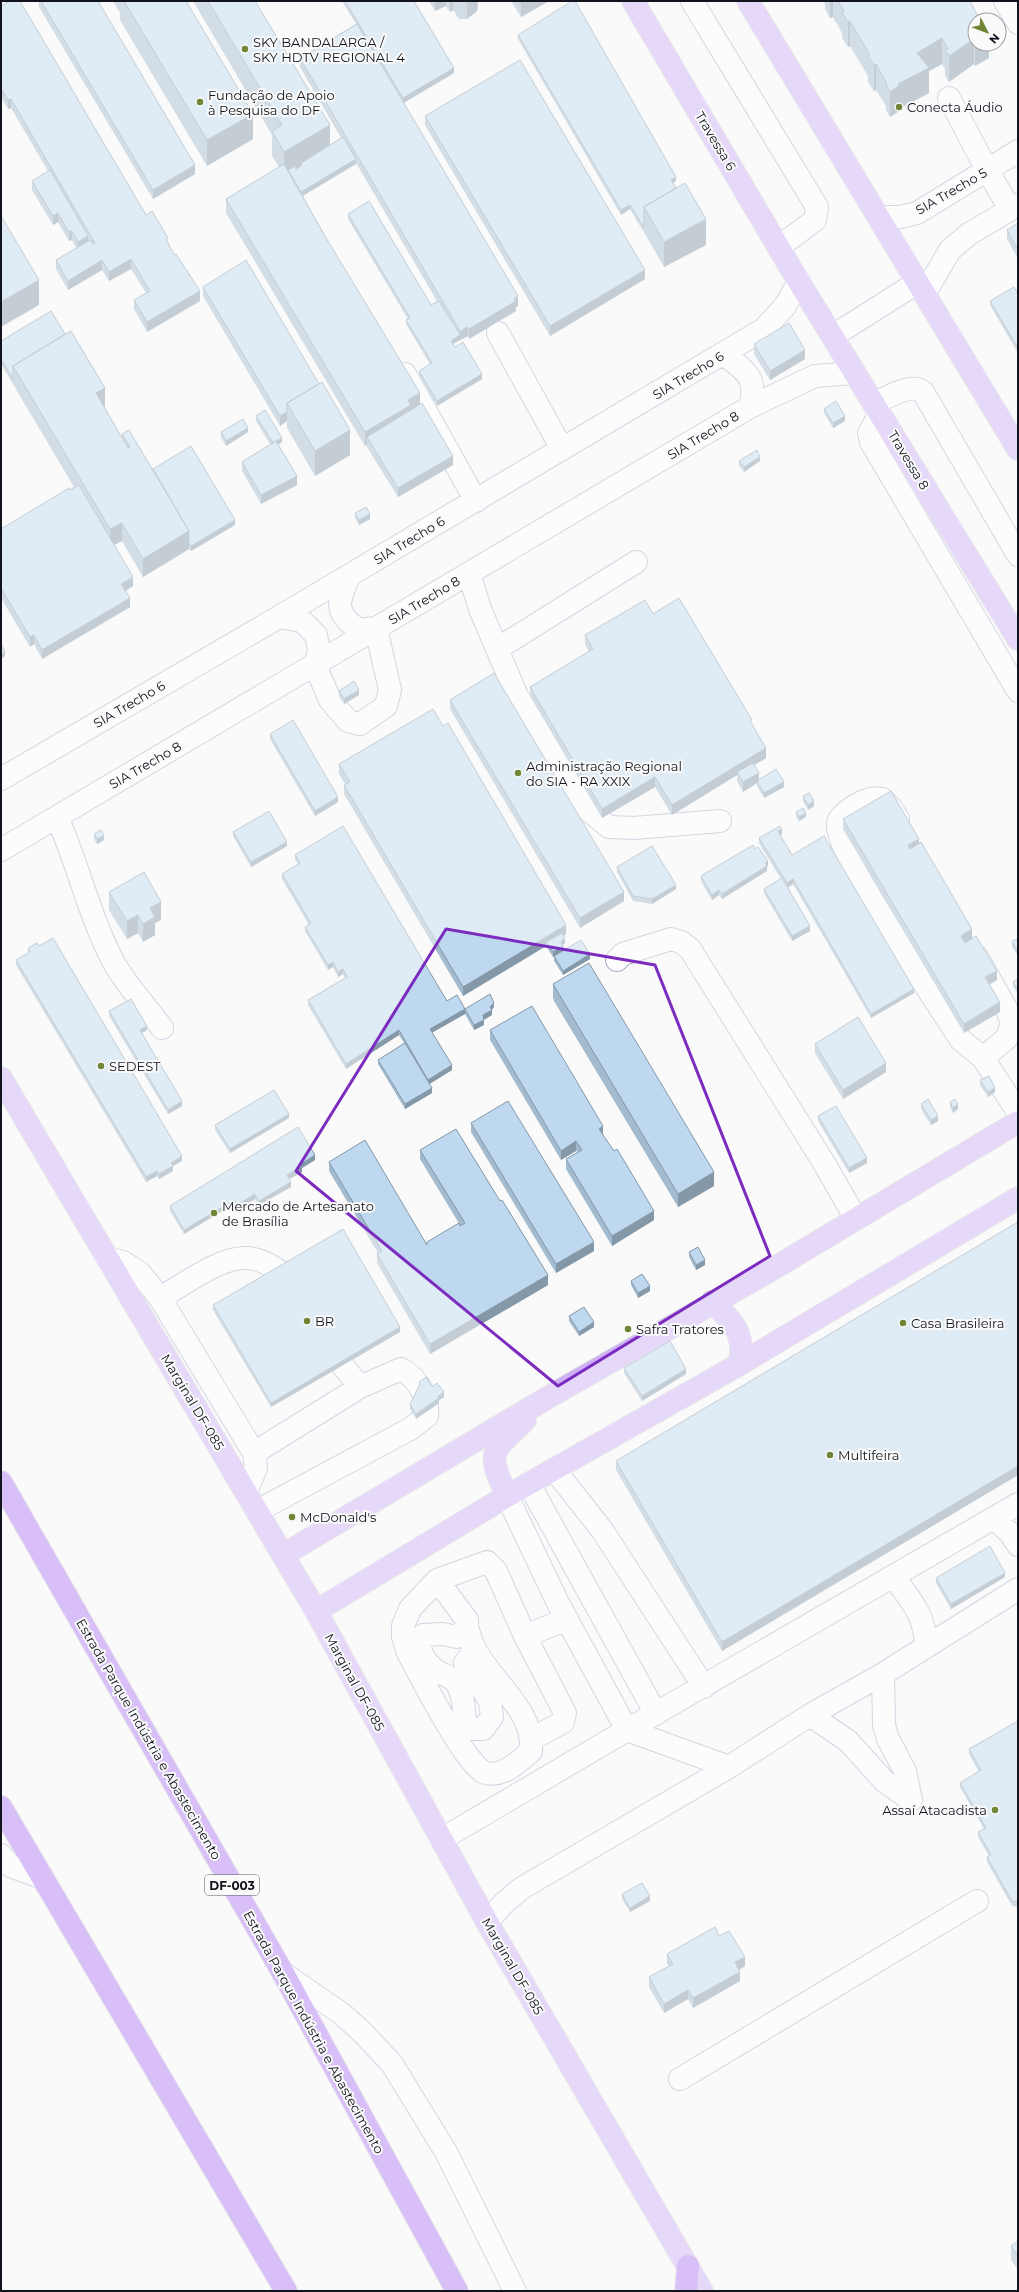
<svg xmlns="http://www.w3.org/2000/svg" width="1019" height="2292" font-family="Montserrat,sans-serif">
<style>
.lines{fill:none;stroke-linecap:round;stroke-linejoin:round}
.minor-casing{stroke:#a3acc8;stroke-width:24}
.major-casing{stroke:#d4d5d6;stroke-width:24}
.highway-casing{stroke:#d4d5d6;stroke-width:24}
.minor{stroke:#fff;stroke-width:22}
.major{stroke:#cfaff8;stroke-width:22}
.highway{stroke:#af79f4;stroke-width:22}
.wall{fill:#a3bbce}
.shaded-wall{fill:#8598a7}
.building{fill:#bed9ef;stroke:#8598a7}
.marked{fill:none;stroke:#7b2cbf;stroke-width:3;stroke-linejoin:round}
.poi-dot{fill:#708536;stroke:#fafafa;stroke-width:1.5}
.labels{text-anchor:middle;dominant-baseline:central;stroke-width:4;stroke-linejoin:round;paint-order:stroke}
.shield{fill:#fafafa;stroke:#57595f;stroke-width:1}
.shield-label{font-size:12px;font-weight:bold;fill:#11141d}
.poi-label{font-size:13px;fill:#11141d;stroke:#fafafa;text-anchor:start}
.street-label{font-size:13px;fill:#11141d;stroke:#fafafa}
</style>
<rect width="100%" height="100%" fill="#fafafa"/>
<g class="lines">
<g class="minor-casing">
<path id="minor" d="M692,1L817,207L815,220L779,247
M1005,1L1018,23
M949,98L987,170L1010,209
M879,217H900L917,213L1018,151
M925,293L950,250L969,234L1018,205
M498,333L562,449
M833,336L918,282
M723,354C746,371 758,377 750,407
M405,374L476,501
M875,403C887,398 911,382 923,392L1018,555
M880,413L869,433L871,442L1018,691
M469,573L480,609L517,696L589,811L609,827L634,828L720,821
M279,617L302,621L316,635L319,651L315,665L330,700L348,721L360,724L386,706L390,690L376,628L359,630C333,612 338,602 349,576
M497,649L636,562
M1,779L279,617L764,329L785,306L799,282
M57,817C78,864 89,915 113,961C125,984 147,1007 162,1028
M898,819L891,808L882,799C878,799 873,798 870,799C860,802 842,812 838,822C830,846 942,1010 961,1040L983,1058L1018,1112
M1,850L750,407L815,376L855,373
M977,957L1007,1010L1012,1023L1007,1038L983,1058
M617,960L623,954L671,939L681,942L690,949L824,1163L856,1219
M108,1258L123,1262L140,1273L160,1298L254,1453L256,1468L246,1492
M160,1298C183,1285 219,1258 244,1258C259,1257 273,1267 284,1274
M343,1366L360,1387
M254,1453L360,1387L401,1369C418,1378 429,1398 427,1416L410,1429L257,1511
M554,1469L602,1530L704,1687
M529,1484L656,1714
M507,1496L558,1603L627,1730L729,1767
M994,1518L1010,1533L1018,1545
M893,1576C912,1602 925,1614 926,1647
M437,1580L467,1620V1628L457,1637L443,1634L423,1635C415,1646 424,1661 434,1669C442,1676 451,1675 457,1684C464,1695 464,1711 465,1723L474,1729H483L492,1717L490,1701L465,1663L475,1649
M467,1628C470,1635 471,1642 475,1649C491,1681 535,1711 531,1751C518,1762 504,1777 486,1773C468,1770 419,1673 408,1653L403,1637V1626L410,1609L437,1580L487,1562L496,1571L525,1636L565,1713L563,1722L532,1739
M525,1636L567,1619
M883,1674L884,1725L888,1739L905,1771L911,1800
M810,1715L848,1741L885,1782L911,1800
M442,1839L627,1730L1018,1504
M1,1855L10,1866L43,1878
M487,1922L504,1903L522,1888L729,1767L810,1715L883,1674L1018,1589
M283,1973L342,2014L362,2032L392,2064L446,2152L515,2291
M680,2079L977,1901"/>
</g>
<g class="major-casing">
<path id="major" d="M633,1L799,282L1018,639
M748,1L1018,449
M1,1078L316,1611L487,1922L702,2291
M712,1302C734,1322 745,1334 740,1364
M507,1496C486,1450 491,1454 525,1420
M283,1555L547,1398L771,1270L1018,1122
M316,1611L507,1496L740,1364L1018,1198"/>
</g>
<g class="highway-casing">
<path id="highway" d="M1,1482L283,1973L457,2291
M1,1807L286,2291
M686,2291L688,2266"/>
</g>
<use href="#minor" class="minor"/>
<use href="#major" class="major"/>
<use href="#highway" class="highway"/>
</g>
<path class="wall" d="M39,1H98L195,174L153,199L39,7Z
M113,1H186L253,139L207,166L120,20V13Z
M193,1H255L330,145L341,138L300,67V58L356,24L342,1H414L454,73L404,103L518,306L516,307V311L469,339L468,336L460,340V339V340L453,344L455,347L482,379L437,406L419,375V371L430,364L406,324V320L408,319L348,219V214L431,305L437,301L356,163V164L303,196L420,405L453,465L398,497L367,447V445L365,446L226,213V199L279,167L272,156V135Z
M429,1H478V6L477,11L467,19H459L453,10L450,12L446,6L435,11Z
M511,1H549L521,17Z
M823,1H970L975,20V44H989V58L975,66L974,64L949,82L945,75V69L942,64L929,71V93L899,109V111L890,117L886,110V106L876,90L874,91L868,82V76L850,46L848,47L842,38V33L833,17L830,18L825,9V4Z
M1,6L146,215L168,243L174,255L200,301L147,332L134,309V300L146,293L131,269L109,281L102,270L68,290L56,269V260L76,248L72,240L69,241L58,222L53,225L32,190V181L48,171L11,108L8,109L1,97Z
M518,35L676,181L673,183L706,245L664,267L644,232V230L643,231L630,209L621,215L518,39Z
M425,116L645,279L550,336L425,125Z
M1018,223V259L1007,239V230Z
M203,287L350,455L315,476L287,428V421L280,426L203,296Z
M1018,294V353L990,305V301Z
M1,341L105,406H104L122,438V434L153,469L235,525L191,551L189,549L143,577L122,541L114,545L133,586L126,591L130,607L42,659L34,644L30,647L1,598V529L74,487L1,364Z
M754,344L805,359L770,380L754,354Z
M824,409L845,421L833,428L824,413Z
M256,416L282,442L278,445L297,485L261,504L242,471V462L270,444L256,421Z
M221,432H248L226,446L221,437Z
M739,461H760L744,472L739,465Z
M355,513L370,519L359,525L355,518Z
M653,614L752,724L766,758L754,765L759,780L784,787L764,798L757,786V783L743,792L737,781V775L672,815L655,787L602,818L530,696V687L589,652L585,645V635Z
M339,691L359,695L344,704L339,696Z
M450,700L624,901L580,928L450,709Z
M270,734L338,802L315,816L270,739Z
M339,764L566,934L564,936L565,943L563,945V951L553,957L546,946L463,996L344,794V785L345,784L339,774Z
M803,796L814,806L808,810L803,801Z
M796,812L806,817L799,821L796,817Z
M843,819L919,844L972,939L997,980L990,984L1000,1012L964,1033L843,829Z
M233,832L287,846L251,867L233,836Z
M94,834L104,840L97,844L94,839Z
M782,834L780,835L792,855L914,993L871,1018L793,884L788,887L810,931L792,941L764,893V889L781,879L759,843V838Z
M755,849L768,866L767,867V871L722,899L719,895L712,900L701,881V876Z
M295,855L447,1001L465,1009L494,1007L492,1010V1015L484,1020V1025L474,1030L465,1014L432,1032L452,1070L429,1084L432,1093L405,1109L378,1064V1060L404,1043L399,1035L346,1069L308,1005V1000L345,978L343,974L338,977L333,967L328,970L305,931V927L309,925L282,879V874L298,864L295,859Z
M617,867L676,889L652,904L633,901L617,872Z
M109,892L161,920L155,923V935L143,942L138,933L127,939L109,910Z
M1018,939V952L1016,953L1012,946V941Z
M28,948L182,1161L173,1166V1171L159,1179L157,1176L146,1182L16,965V960L28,953Z
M554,956L590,959L563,975L554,961Z
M1018,979V995L1013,986V982Z
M553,984L714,1186L678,1207L554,1001L553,998Z
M109,1011L147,1030L142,1033L182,1106L168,1114L109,1016Z
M490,1030L603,1135L654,1220L612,1246L566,1169V1159L578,1152L576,1151L561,1160L490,1040Z
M815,1044L886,1072L843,1099L815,1053Z
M980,1080L995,1092L988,1097L980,1085Z
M950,1102L958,1109L953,1113L950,1107Z
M921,1104L938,1121L931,1125L921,1109Z
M818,1116L867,1163L849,1173L818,1121Z
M289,1118L230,1153L215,1130V1125Z
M471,1123L594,1251L556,1273L471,1132Z
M420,1150L548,1285L430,1354L377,1263V1254L378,1253L329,1171V1162L427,1245L460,1225L420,1159Z
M315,1160L302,1168V1172L290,1179L291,1187L259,1205L255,1199L237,1210L234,1204L184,1234L170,1211V1206Z
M1018,1222V1475L722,1651L616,1470V1461Z
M689,1252L705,1265L696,1270L689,1257Z
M631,1281L650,1291L638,1298L631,1285Z
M213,1305L400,1332L271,1407L213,1310Z
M569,1316L594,1327L579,1336L569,1321Z
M624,1368L686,1374L642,1401L624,1373Z
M419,1382L432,1387L444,1397L439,1400V1403L416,1419L410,1409V1404L419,1387Z
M1005,1577L951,1609L936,1583V1578Z
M1018,1721V1907L1012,1906L987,1862V1857L989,1856L978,1837V1832L984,1829L960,1787V1783L979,1772L969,1754V1749Z
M622,1894L650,1901L630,1912L622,1899Z
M719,1936L745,1966L739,1970L740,1981L693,2008L688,1999L664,2013L649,1987V1977L669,1966L667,1964V1954Z
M1018,2241V2270L1011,2260V2246Z"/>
<path class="shaded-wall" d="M435,1H446V6L435,11Z
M450,1H453V10L450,12Z
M467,1H478L477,11L467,19Z
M526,1H549L521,17V3Z
M830,1H833V17L830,18Z
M850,21V46L848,47V22Z
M942,38V64L929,71V93L899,109V111L890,117V92L898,84L917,53Z
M974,39V64L949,82V56Z
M975,44H989V58L975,66Z
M876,64V90L874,91V66Z
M454,68V73L403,103V98Z
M11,99V108L8,109V100Z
M253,114V139L207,166V140Z
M330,125V150L301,163V168L284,173V152Z
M356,159V164L297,199V195Z
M195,165V174L153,199V190Z
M676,177V181L671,184V180Z
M630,205V209L621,215V210Z
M58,213V222L53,225V216Z
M706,219V245L664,267V242Z
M72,231V240L69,241V232Z
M88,236V245L78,251V242Z
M131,259V269L109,281V272Z
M102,260V270L68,290V281Z
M645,270V279L550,336V326Z
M39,280V305L1,327V302Z
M200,291V301L147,332V322Z
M518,296V306L516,307V311L469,339V329Z
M468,327V336L460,340V331Z
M460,335V340L451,345V341Z
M805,350V359L770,380V371Z
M482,374V379L437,406V401Z
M105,388V406L96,411V393Z
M420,393V407L367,437V445L365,446V432L408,400Z
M287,412V421L280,426V416Z
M845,416V421L833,428V423Z
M248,428V432L226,446V441Z
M350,430V455L315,476V451Z
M282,438V442L273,448V443Z
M453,456V465L398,497V488Z
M760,457V461L744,472V467Z
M297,476V485L261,504V495Z
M370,514V519L359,525V520Z
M235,520V525L191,551V546Z
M122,523V541L110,547V529Z
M189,531V549L143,577V559Z
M133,577V586L121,593V584Z
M130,598V607L42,659V650Z
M34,635V644L30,647V637Z
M5,652V656L1,659V654Z
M359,690V695L344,704V699Z
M766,748V758L738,775L737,772V775L672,815V805Z
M759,773V782L757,781V783L743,792V782Z
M655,777V787L602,818V809Z
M784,782V787L764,798V793Z
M338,797V802L315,816V811Z
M814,801V806L808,810V805Z
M806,813V817L799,821V817Z
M782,829V834L778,836V831Z
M104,836V840L97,844V839Z
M919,839V848L908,855V845Z
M287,842V846L251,867V862Z
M768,861V866L767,867V871L722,899V894Z
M793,879V884L787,888V883Z
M676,885V889L652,904V899Z
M719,890V895L712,900V895Z
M624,892V901L580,928V918Z
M161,902V920L155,923V935L143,942V924L150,908Z
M138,915V933L127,939V921Z
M566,925V934L548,945L546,942V946L463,996V987Z
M810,926V931L792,941V936Z
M972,929V939L961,945V936Z
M565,938V943L561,946V942Z
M563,946V951L553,957V952Z
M1018,948V952L1016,953V949Z
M590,954V959L563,975V971Z
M333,962V967L328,970V965Z
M343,969V974L338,977V972Z
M997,971V980L985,987V977Z
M914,989V993L871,1018V1014Z
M1000,1002V1012L964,1033V1024Z
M494,1003V1007L491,1011L492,1010V1015L483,1020V1015L490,1007Z
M465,1009V1014L430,1034V1029Z
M484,1020V1025L474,1030V1025Z
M147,1026V1030L140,1034V1030Z
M399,1030V1035L346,1069V1064Z
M886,1063V1072L843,1099V1090Z
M452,1065V1070L428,1085V1080Z
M432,1088V1093L405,1109V1104Z
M995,1088V1092L988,1097V1092Z
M182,1101V1106L168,1114V1110Z
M958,1104V1109L953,1113V1108Z
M289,1114V1118L230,1153V1149Z
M938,1116V1121L931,1125V1120Z
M603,1126V1135L599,1129Z
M576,1141V1151L561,1160V1151Z
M315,1155V1160L302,1168V1172L287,1180V1175L301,1164Z
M182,1156V1161L173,1166V1171L159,1179V1174L171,1163Z
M867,1158V1163L849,1173V1168Z
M157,1171V1176L146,1182V1177Z
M714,1172V1186L678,1207V1194Z
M291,1182V1187L259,1205V1201Z
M255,1194V1199L237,1210V1205Z
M234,1200V1204L184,1234V1230Z
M654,1211V1220L612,1246V1236Z
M594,1242V1251L556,1273V1264Z
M705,1260V1265L696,1270V1265Z
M548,1275V1285L430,1354V1344Z
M650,1286V1291L638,1298V1293Z
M594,1322V1327L579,1336V1332Z
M400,1327V1332L271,1407V1403Z
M686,1369V1374L642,1401V1396Z
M444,1392V1397L439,1400V1403L416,1419V1414Z
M1018,1466V1475L722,1651V1642Z
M1005,1573V1577L951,1609V1604Z
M650,1896V1901L630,1912V1908Z
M745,1957V1966L735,1972V1962Z
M740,1972V1981L693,2008V1998Z
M688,1990V1999L664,2013V2004Z"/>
<path class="building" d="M10,1H20L146,215L152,211L168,238L166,239L174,255L176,254L200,291L147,322L134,300L150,291L131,259L109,272L102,260L68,281L56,260L90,240L93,244L95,243L11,99L8,100L1,88V6Z
M41,1H98L195,165L153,190Z
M124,1H186L253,114L207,140Z
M208,1H255L330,125L284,152L272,131L282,125Z
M345,1H414L454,68L403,98Z
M520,1H526L521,3Z
M572,1H575L676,177L671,180L676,188L644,207V226H643L630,205L621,210L518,35Z
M838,1H970L980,20H975V41L974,39L949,56L945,50L948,49L942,38L917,53L929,68L898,84L899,86L890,92L886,85L887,84L876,64L874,66L868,56L870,55L850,21L848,22L842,12L844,11Z
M357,24L518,296L514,299L516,301L469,329L468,327L460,331L300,58Z
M520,60L645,270L550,326L425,116Z
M343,137L356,159L301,192L288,170L295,166L296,169L302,165L301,163Z
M284,164L323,233L420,393L408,400L411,405L365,432L226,199Z
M50,170L88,236L78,242L72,231L69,232L58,213L53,216L32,181Z
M685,183L706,219L664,242L644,207Z
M369,201L431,305L439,301L460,335L451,341L455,347L463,342L482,374L437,401L419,371L432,363L406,320L410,318L348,214Z
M1,216L39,280L1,302Z
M1018,223V250L1007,230Z
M246,260L319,384L287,403V412L280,416L203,287Z
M1014,287L1018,294V348L990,301Z
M51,311L65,334L13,366V379L1,359V341Z
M789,323L805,350L770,371L754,344Z
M71,331L105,388L96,393L128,448L130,447L122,434L129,430L189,531L143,559L122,523L110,529L13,366Z
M322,382L350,430L315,451L287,403Z
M836,401L845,416L833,423L824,409Z
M422,403L453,456L398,488L367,437Z
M265,410L282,438L273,443L256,416Z
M243,419L248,428L226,441L221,432Z
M276,441L297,476L261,495L242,462Z
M191,446L235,520L191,546L189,544V531L153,469Z
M757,450L760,457L744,467L739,461Z
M79,485L133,577L121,584L130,598L42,650L34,635L30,637L1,588V529L69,488L70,490Z
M366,507L370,514L359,520L355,513Z
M679,598L752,720L750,721L766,748L672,805L655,777L602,809L530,687L593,649L585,635L645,600L653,614Z
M1,644L5,652L1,654Z
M494,673L624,892L580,918L450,700Z
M354,681L359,690L344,699L339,691Z
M433,709L443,726L448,723L566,925L463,987L344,785L350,782L339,764Z
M293,720L338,797L315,811L270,734Z
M753,763L759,773L743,782L737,772Z
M776,769L784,782L764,793L757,781Z
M891,791L919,839L908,845L910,849L921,842L972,929L961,936L965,943L976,936L997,971L985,977L1000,1002L964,1024L843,819Z
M809,793L814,801L808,805L803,796Z
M803,808L806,813L799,817L796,812Z
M269,811L287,842L251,862L233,832Z
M343,826L447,1001L457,995L465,1009L430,1029L452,1065L428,1080L399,1030L346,1064L308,1000L347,977L343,969L338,972L333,962L328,965L305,927L311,923L282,874L300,863L295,855Z
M780,826L782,829L778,831L792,855L824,836L914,989L871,1014L793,879L787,883L759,838Z
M101,830L104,836L97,839L94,834Z
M753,845L755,849L758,847L768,861L765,863L767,866L722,894L719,890L712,895L701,876Z
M652,846L676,885L652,899L633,896L617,867Z
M144,872L161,902L150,908L155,917L143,924L138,915L127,921L109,892Z
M782,878L810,926L792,936L764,889Z
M562,933L565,938L561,942L563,946L553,952L546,942Z
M53,938L182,1156L171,1163L173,1166L159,1174L157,1171L146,1177L16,960L30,952L28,948L37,943L39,946Z
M1018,939V948L1016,949L1012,941Z
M581,940L590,954L563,971L554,956Z
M589,963L714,1172L678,1194L553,984Z
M1018,979V990L1013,982Z
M490,994L494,1003L490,1007L492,1010L483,1015L484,1020L474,1025L465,1009Z
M131,999L147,1026L140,1030L182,1101L168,1110L109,1011Z
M532,1006L603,1126L599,1129L614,1151L617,1149L654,1211L612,1236L566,1159L582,1150L576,1141L561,1151L490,1030Z
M858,1017L886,1063L843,1090L815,1044Z
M405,1043L432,1088L405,1104L378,1060Z
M989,1076L995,1088L988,1092L980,1080Z
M274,1090L289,1114L230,1149L215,1125Z
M928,1099L938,1116L931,1120L921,1104Z
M955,1099L958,1104L953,1108L950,1102Z
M508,1101L594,1242L556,1264L471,1123Z
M836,1106L867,1158L849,1168L818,1116Z
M298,1127L315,1155L301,1164L302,1167L287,1175L291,1182L259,1201L255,1194L237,1205L234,1200L184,1230L170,1206Z
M456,1129L500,1201L502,1200L548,1275L430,1344L377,1254L382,1251L329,1162L365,1140L427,1245V1242L459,1223L460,1226L465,1223L420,1150Z
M1018,1222V1466L722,1642L616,1461Z
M343,1229L400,1327L271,1403L213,1305Z
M698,1247L705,1260L696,1265L689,1252Z
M642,1274L650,1286L638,1293L631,1281Z
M584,1307L594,1322L579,1332L569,1316Z
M670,1341L686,1369L642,1396L624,1368Z
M426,1377L432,1387L437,1383L444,1392L438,1396L439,1398L416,1414L410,1404L420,1384L419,1382Z
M990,1546L1005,1573L951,1604L936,1578Z
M1018,1721V1902L1012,1901L987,1857L991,1855L978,1832L986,1828L960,1783L981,1770L969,1749Z
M642,1883L650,1896L630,1908L622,1894Z
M715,1927L719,1936L729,1931L745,1957L735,1962L740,1972L693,1998L688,1990L664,2004L649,1977L673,1964L667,1954Z
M1018,2241V2256L1011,2246Z"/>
<path d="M0 0H1019V2292H0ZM446,929L655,965L770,1256L558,1386L296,1171Z" fill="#fafafa" fill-opacity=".55" fill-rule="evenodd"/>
<path class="marked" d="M446,929L655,965L770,1256L558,1386L296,1171Z"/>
<g class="poi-dot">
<circle cx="245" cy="49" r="4"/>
<circle cx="200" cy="102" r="4"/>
<circle cx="899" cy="107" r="4"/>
<circle cx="518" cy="773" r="4"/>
<circle cx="101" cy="1066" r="4"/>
<circle cx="214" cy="1213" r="4"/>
<circle cx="307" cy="1321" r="4"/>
<circle cx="903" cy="1323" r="4"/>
<circle cx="628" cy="1329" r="4"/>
<circle cx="830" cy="1455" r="4"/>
<circle cx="292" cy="1517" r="4"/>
<circle cx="995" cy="1810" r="4"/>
</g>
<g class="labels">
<rect class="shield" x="205" y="1875" width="54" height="20" rx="3"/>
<g class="shield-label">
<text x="232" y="1885">DF-003</text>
</g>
<g class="poi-label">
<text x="253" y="42">SKY BANDALARGA /<tspan x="253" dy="15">SKY HDTV REGIONAL 4</tspan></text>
<text x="208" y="95">Fundação de Apoio<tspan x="208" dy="15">à Pesquisa do DF</tspan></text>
<text x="907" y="107">Conecta Áudio</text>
<text x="526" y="766">Administração Regional<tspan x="526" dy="15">do SIA - RA XXIX</tspan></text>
<text x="109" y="1066">SEDEST</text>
<text x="222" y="1206">Mercado de Artesanato<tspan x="222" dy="15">de Brasília</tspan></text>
<text x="315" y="1321">BR</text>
<text x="911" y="1323">Casa Brasileira</text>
<text x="636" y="1329">Safra Tratores</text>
<text x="838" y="1455">Multifeira</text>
<text x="300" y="1517">McDonald's</text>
<text x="987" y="1810" text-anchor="end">Assaí Atacadista</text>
</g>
<g class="street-label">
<text transform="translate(716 141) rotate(59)">Travessa 6</text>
<text transform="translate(951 191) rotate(-30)">SIA Trecho 5</text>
<text transform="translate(688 375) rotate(-31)">SIA Trecho 6</text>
<text transform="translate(703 435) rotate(-31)">SIA Trecho 8</text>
<text transform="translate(909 460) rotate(59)">Travessa 8</text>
<text transform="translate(409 540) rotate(-31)">SIA Trecho 6</text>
<text transform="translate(424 600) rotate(-31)">SIA Trecho 8</text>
<text transform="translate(129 704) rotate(-30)">SIA Trecho 6</text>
<text transform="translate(145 765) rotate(-30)">SIA Trecho 8</text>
<text transform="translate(193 1402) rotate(59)">Marginal DF-085</text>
<text transform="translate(355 1682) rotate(61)">Marginal DF-085</text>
<text transform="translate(149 1739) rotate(60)">Estrada Parque Indústria e Abastecimento</text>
<text transform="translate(513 1966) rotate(60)">Marginal DF-085</text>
<text transform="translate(314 2032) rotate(61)">Estrada Parque Indústria e Abastecimento</text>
</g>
</g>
<rect width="1019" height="2292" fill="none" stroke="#11141d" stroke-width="4"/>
<g transform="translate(987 32) rotate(132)"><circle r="19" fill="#fafafa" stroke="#9d9ea2"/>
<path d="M0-3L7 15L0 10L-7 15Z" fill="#708536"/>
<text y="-6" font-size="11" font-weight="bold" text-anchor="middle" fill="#11141d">N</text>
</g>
</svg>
